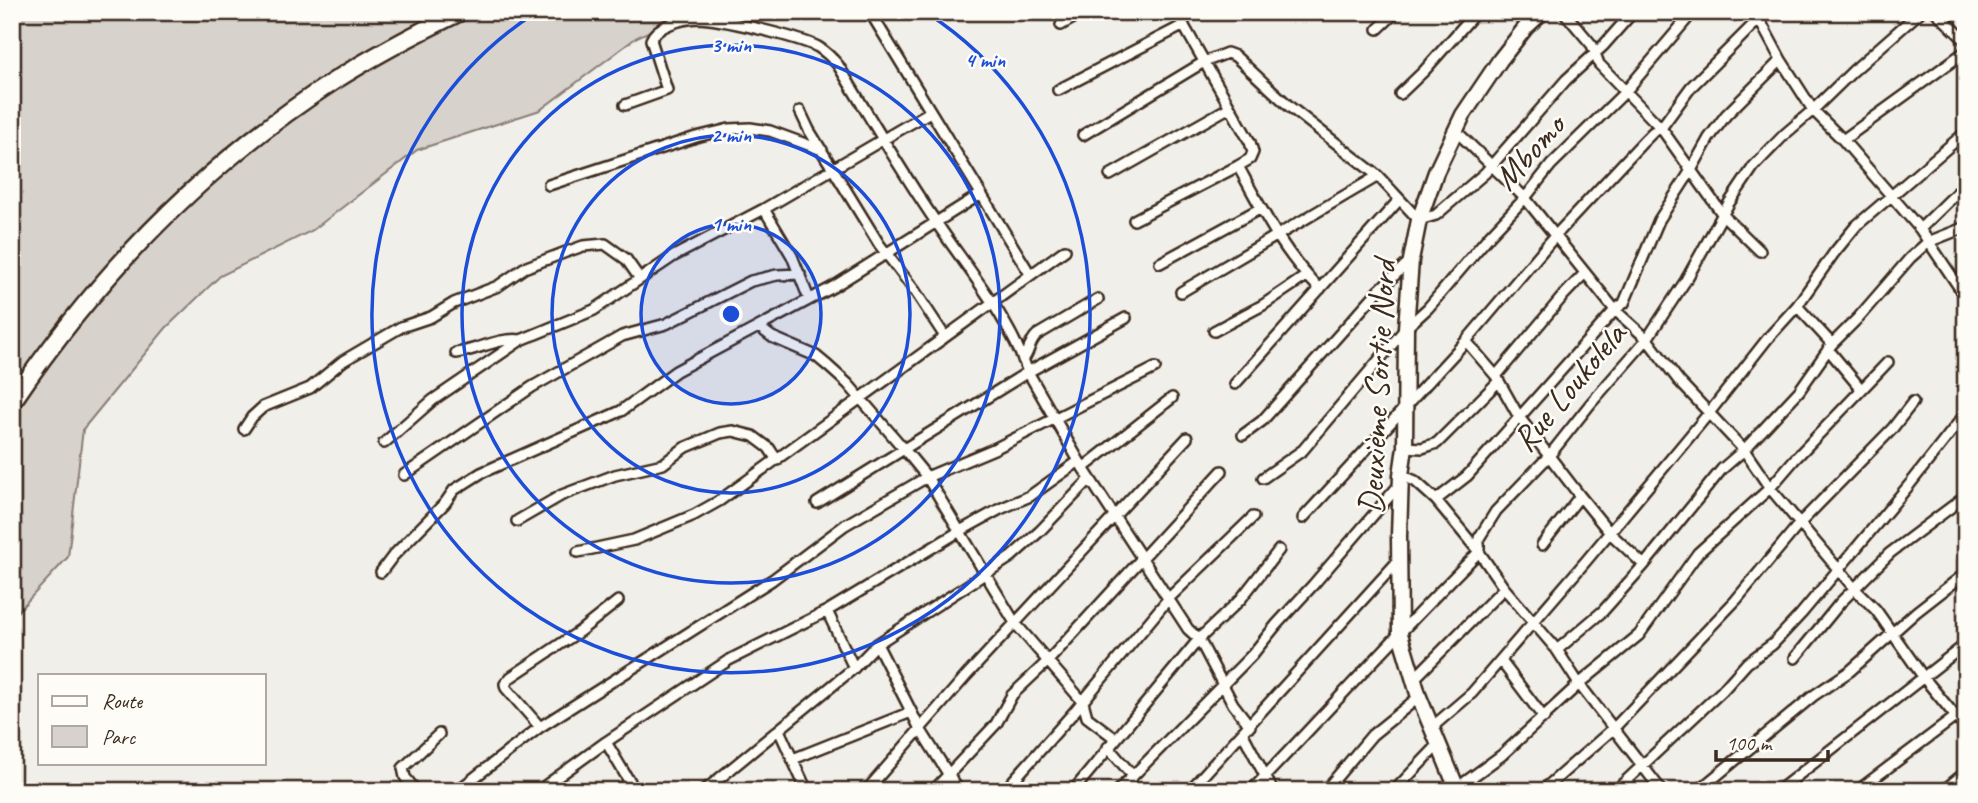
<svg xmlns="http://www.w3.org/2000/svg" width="1978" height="803" font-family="Caveat,sans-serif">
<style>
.green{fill:#d7d2cc;stroke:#897e75;stroke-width:2}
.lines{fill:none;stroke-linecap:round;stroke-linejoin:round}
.street-casing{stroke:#3b2a1e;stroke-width:14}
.primary-casing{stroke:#3b2a1e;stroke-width:19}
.highway-casing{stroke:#3b2a1e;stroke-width:21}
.street{stroke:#fdfcf7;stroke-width:9}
.primary{stroke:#fdfcf7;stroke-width:14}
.highway{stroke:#fdfcf7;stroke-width:16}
.ring{fill:none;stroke:#1d4ed8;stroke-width:3.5}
.labels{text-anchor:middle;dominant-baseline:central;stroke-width:5;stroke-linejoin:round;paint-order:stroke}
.street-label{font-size:35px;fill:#3b2a1e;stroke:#fdfcf7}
.centre{fill:#1d4ed8;stroke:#fdfcf7;stroke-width:3.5}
.ring-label{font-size:21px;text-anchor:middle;font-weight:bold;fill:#1d4ed8;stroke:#fdfcf7;stroke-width:5;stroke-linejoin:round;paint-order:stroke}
</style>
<rect width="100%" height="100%" fill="#f1efea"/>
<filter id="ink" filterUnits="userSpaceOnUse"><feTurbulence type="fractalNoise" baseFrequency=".0143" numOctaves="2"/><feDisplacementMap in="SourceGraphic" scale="14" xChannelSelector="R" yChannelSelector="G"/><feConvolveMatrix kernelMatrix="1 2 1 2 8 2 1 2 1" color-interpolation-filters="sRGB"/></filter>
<g filter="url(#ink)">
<path class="green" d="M12,12H691L637,37L540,110L417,150L313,230L220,276L166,328L83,429L68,557L12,618Z"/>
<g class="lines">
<g class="street-casing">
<path id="street" d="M870,12L1030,274
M1564,12L1592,45L1599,64L1661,128L1723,215L1760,251
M1745,12L1759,19L1781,60L1813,110L1843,140L1920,229L1963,293H1966
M1936,12L1966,41
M1061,25L1084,12
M1378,29L1396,12
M1058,90L1184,25
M1400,94L1424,71L1476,12
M625,105L667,90L651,40C657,25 682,19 697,18C719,18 798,37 818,47C826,52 832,58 838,65C871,119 902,173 938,225C970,272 1009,318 1028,372L1083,468L1188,629L1199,639L1233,704L1250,726
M800,111L809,130L879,244L915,291L944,335
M1455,130L1525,198L1615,310L1647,339L1679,381L1744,450L1770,488L1854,588L1876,610L1924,678L1966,729
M1083,135L1204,62L1227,53L1235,56L1290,107L1378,176
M1843,140L1966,51
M1238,166C1262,210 1284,254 1320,289
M1110,175L1230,107
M549,185L696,137L729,129L750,128L770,131L822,150
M764,209L792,256L809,299
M1134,220L1238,166L1250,159L1253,152L1250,142L1176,12
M1920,229L1966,184
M1160,263L1261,208
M1181,292L1378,176L1419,220L1436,215L1485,173L1566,80L1603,46L1633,12
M1797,306L1832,344
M759,327L772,337L816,356L828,366L848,384L904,449L927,477L1015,623L1083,702L1087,717L1116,739
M1214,331L1263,305L1306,276
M1466,341L1496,376L1519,417L1580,496L1610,533L1644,565
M1828,349L1861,389
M456,353C478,350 499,337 521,340
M1023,360C1030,351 1029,342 1037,335L1098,299
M1496,376L1563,296L1585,273
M1235,384L1399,200
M244,429L252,417L263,407L310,388L343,361L401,327L431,317L454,303L498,286L524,268L566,252L583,246L605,244L626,259L640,279
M1243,435L1262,421L1379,290L1411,260
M384,443L433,400L521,340L594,310L674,256L764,209L930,112
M1405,447L1422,448L1437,443L1499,381
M1083,468L1172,398
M404,475L532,387L622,336L666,324L751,281L777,275L800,274
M1401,475L1415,481L1436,500L1479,552L1504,588L1557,650L1579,684L1662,791
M1263,478L1303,450L1406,328L1428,308L1490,235L1525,198L1551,165L1625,92L1693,12
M1436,500L1467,476L1615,310L1624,303L1659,220L1690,172L1709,138L1726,115L1781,60
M817,503L1028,372L1126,318
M1303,518L1466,341L1555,236L1643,142L1653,132L1661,128L1691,87L1766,12
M517,521L562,495L615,475L663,464L684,448L720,433L733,431L753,436L769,448L777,460
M1542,545L1580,496
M578,552L634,540L694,515L719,501L1065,250
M381,572L393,556L445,503L454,490L481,473L621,411L676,371L833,287L981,194
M827,611L854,668
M877,644L920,729L959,791
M1557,650L1603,611L1644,565L1722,469L1744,450L1799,391L1832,344L1858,318L1910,258L1928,242L1966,227
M1795,658L1840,603L1890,553L1966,496
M1501,661L1544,718
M1415,678L1504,588
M540,727L506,688L505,684L511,677L580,631L618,601
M1431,728L1472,693L1586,561L1709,413L1768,338L1797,306L1834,253L1856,226L1966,132
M779,730L807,791
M1243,734L1273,791
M606,742L635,791
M1108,747L1132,775
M793,759L911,712
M1457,788L1502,755L1579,684L1639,635L1698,553L1770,488L1794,460L1888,362
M416,791L405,777L403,768L439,734
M457,791L540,727L772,580L845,525L927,477L996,448L1155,368
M538,791L606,742L729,660L827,611L960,531L1000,509L1030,496L1079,461
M619,791L630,781
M704,791L854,668L877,644L1011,557L1040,531L1090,479
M866,791L966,676L1187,438
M933,791L996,724L1012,695L1048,661L1222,471
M1004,791L1074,712L1169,598L1253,517
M1073,791L1199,639L1240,600L1279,550
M1118,791L1252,655L1277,624L1313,585L1400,484
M1189,791L1398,561
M1251,791C1328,711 1401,629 1479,552V538L1496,511L1549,456L1591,403L1647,339L1686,280L1729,203L1754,166L1785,134L1813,110L1853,71L1920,12
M1325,791L1372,735L1419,697
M1394,791L1438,745
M1542,791L1614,728L1736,600L1800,523L1892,429L1913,402
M1615,791L1722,691L1747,663L1773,644L1801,614L1910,484L1966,413
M1698,791L1813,696L1850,671L1916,612L1966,573
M1778,791L1966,644
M1857,791L1966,709
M1943,791L1966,772"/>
</g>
<g class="primary-casing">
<path id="primary" d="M1458,791L1419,697L1400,634L1399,536L1401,475L1405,447L1406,328L1411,260L1419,220L1436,172L1463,115L1500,60L1526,27L1542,12"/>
</g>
<g class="highway-casing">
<path id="highway" d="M12,402C98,275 205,164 334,81C375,55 417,33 460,12"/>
</g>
<use href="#street" class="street"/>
<use href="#primary" class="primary"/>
<use href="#highway" class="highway"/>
</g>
</g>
<circle cx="731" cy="314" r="90" fill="#1d4ed8" fill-opacity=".12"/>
<g class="ring">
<circle cx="731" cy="314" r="90"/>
<circle cx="731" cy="314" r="179"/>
<circle cx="731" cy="314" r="269"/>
<path d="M927 13A359 359 0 1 1 535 13"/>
</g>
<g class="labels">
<g class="street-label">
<text transform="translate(1529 152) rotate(-48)">Mbomo</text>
<text transform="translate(1377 387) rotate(-87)">Deuxième Sortie Nord</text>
<text transform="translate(1569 387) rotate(-50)">Rue Loukolela</text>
</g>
</g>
<circle cx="731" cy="314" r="10" class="centre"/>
<g class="ring-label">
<text x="731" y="52">3 min</text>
<text x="985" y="67">4 min</text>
<text x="731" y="142">2 min</text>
<text x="731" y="231">1 min</text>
</g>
<rect width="1978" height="803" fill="none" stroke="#fdfcf7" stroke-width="42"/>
<rect x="21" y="21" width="1936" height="761" fill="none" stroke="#3b2a1e" stroke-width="2.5" filter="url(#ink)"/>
<rect x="38" y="674" width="228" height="91" fill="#fdfcf7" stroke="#afa8a0" stroke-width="2"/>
<rect x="52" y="696" width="35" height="10" fill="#fdfcf7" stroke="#afa8a0" stroke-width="2"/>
<text x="102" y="708" font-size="21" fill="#3b2a1e">Route</text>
<rect x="52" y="726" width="35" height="21" fill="#d7d2cc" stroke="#afa8a0" stroke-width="2"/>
<text x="102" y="744" font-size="21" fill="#3b2a1e">Parc</text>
<path d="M1716 750v10h112v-10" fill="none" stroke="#3b2a1e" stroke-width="3.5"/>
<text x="1726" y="750" font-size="21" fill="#3b2a1e" stroke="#fdfcf7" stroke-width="5" paint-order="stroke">100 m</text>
</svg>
